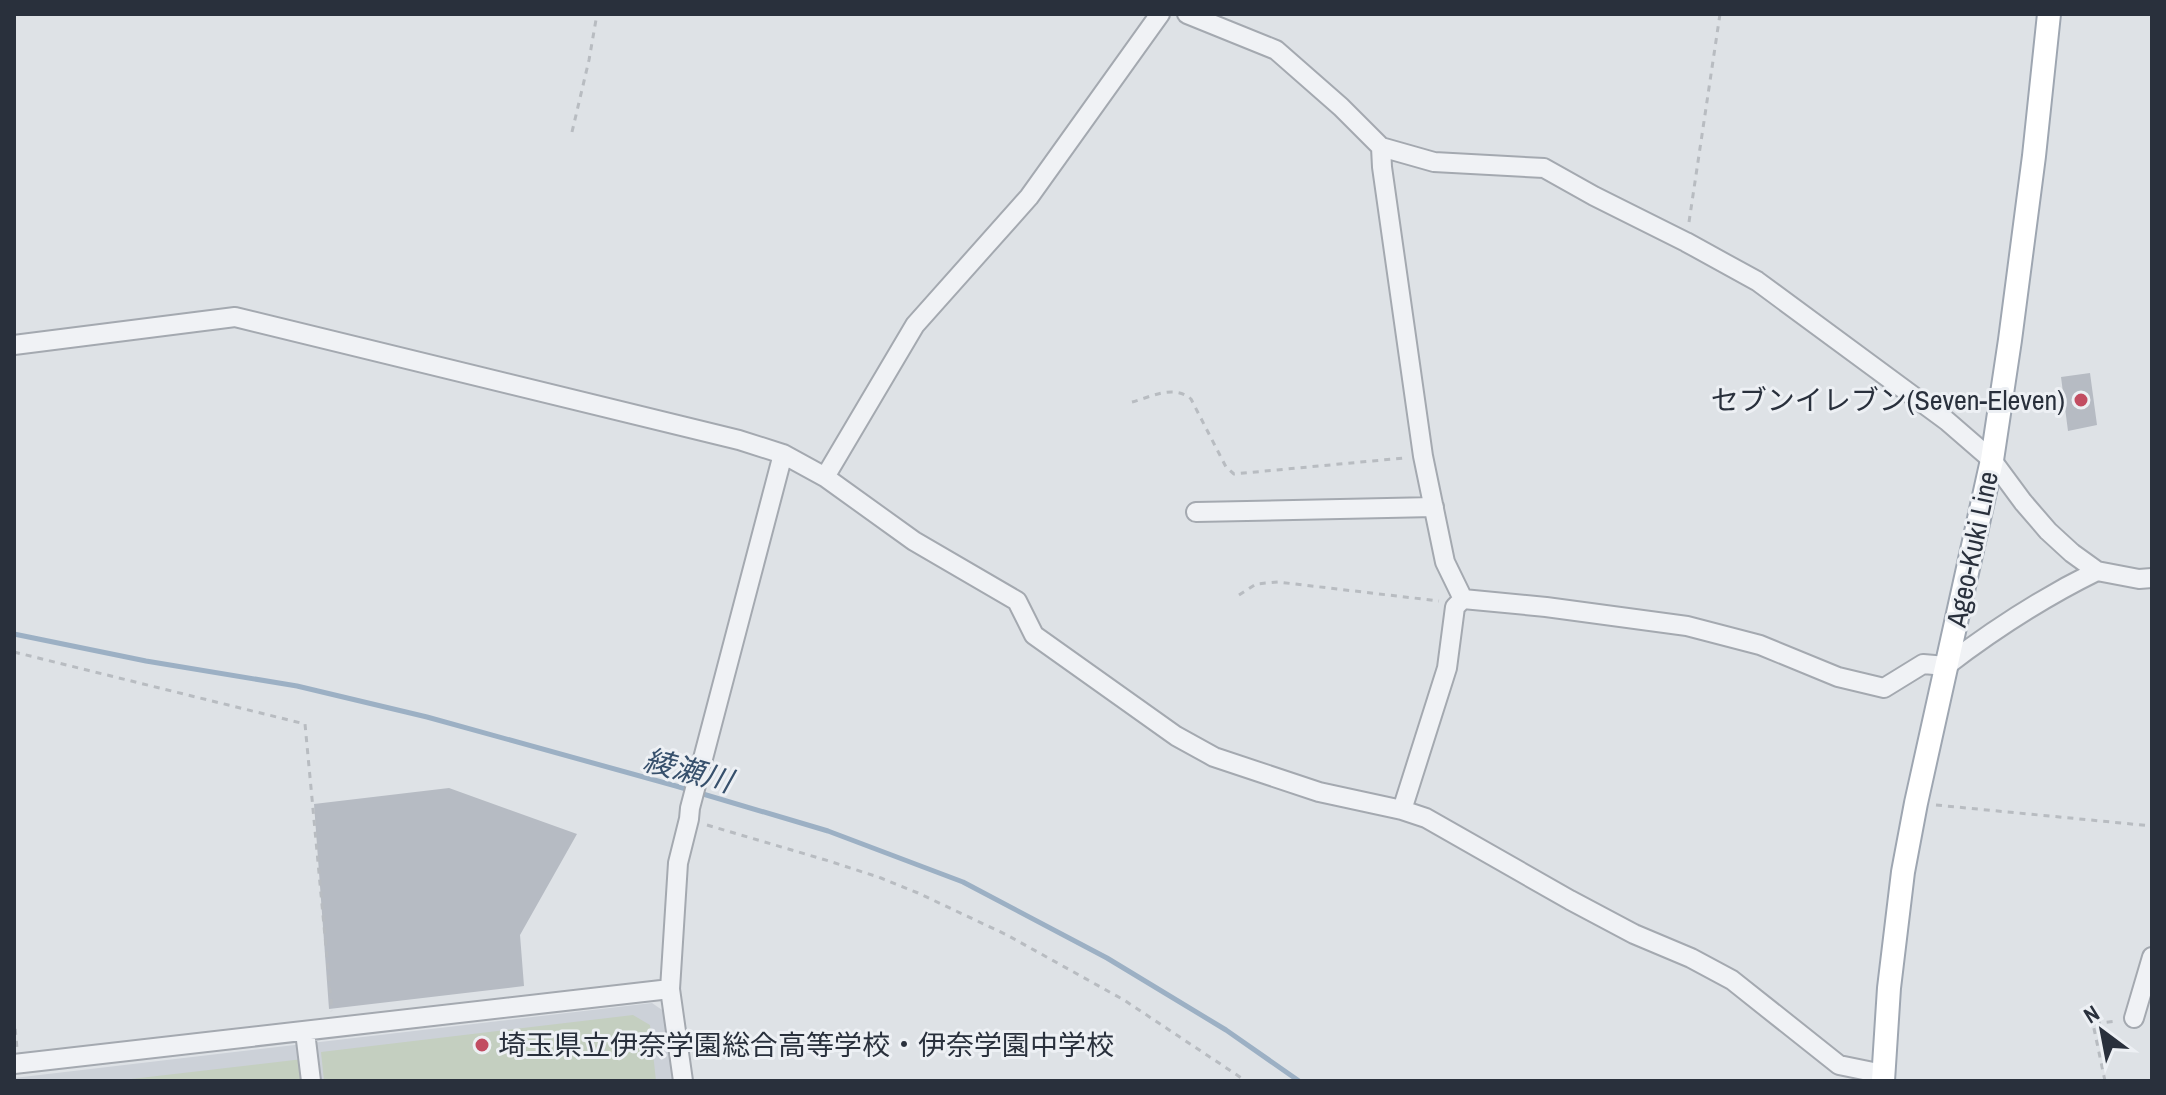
<svg xmlns="http://www.w3.org/2000/svg" width="2166" height="1095" font-family="'Archivo Narrow','Noto Sans JP',sans-serif">
<style>
.built{fill:#ccd1d8}
.green{fill:#c4cfc0}
.lines{fill:none;stroke-linecap:round;stroke-linejoin:round}
.stream{stroke:#9cb0c4;stroke-width:5}
.building{fill:#b6bbc3}
.minor-casing{stroke:#a4a9b0;stroke-width:22}
.major-casing{stroke:#9ea6b1;stroke-width:26}
.path{stroke:#b8bcc1;stroke-width:3;stroke-dasharray:6 6;stroke-linecap:butt}
.minor{stroke:#f0f2f5;stroke-width:18}
.major{stroke:#fff;stroke-width:22}
.poi-dot{fill:#c24d62;stroke:#edf0f4;stroke-width:3}
.labels{text-anchor:middle;dominant-baseline:central;stroke-width:6;stroke-linejoin:round;paint-order:stroke}
.poi-label{font-size:28px;fill:#29303c;stroke:#edf0f4;text-anchor:end}
.street-label{font-size:28px;fill:#29303c;stroke:#edf0f4}
.water-label{font-size:30px;font-style:italic;fill:#37506c;stroke:#edf0f4}
</style>
<rect width="100%" height="100%" fill="#dee2e6"/>
<path class="built" d="M652,1003L665,1012L673,1081H14V1078Z"/>
<path class="green" d="M633,1015L650,1025L656,1081H324L321,1052Z
M303,1059L306,1081H114Z"/>
<g class="lines">
<path class="stream" d="M14,634L146,661L297,686L427,717L676,786L828,831L963,882L1107,958L1226,1030L1299,1081"/>
</g>
<path class="building" d="M2090,373L2097,425L2068,431L2061,377Z
M449,788L577,834L520,935L524,986L329,1009L314,804Z"/>
<g class="lines">
<g class="minor-casing">
<path id="minor" d="M1187,14L1276,50L1341,107L1381,147L1434,162L1544,168L1594,196L1686,242L1757,281L1947,421L1992,460L2023,502L2048,531L2072,553L2097,571L2139,579L2152,578
M1381,147L1382,167L1423,456L1445,562L1463,599
M14,345L235,317L739,440L783,454L825,477L915,325L1029,197L1160,14
M825,477L914,541L1017,601L1034,635L1176,736L1214,757L1319,792L1402,810L1426,818L1570,900L1634,934L1691,958L1732,980L1839,1065L1883,1074
M1196,512L1434,507
M1402,810L1447,668L1455,607L1463,599L1546,607L1687,626L1760,645L1838,677L1884,688L1923,664L1946,666C1993,630 2044,597 2097,571
M2134,1018L2152,957
M305,1032L311,1081
M14,1064L670,989
M683,1081L670,989L678,863L689,819L690,808L783,454"/>
</g>
<g class="major-casing">
<path id="major" d="M1883,1081L1889,988L1903,872L1916,803L1992,460L2010,340L2034,156L2049,14"/>
</g>
<path class="path" d="M572,132L589,60L597,14
M1689,222L1720,14
M1132,402C1151,397 1174,384 1191,399L1226,467L1234,474L1404,458
M1239,595L1256,584L1278,582L1439,601
M14,652L305,724L332,1011
M1936,805L2152,826
M707,825L829,861L881,878L918,893L1007,935L1124,1000L1246,1081
M14,1017L17,1048
M2105,1081L2093,1024L2117,1021"/>
<use href="#minor" class="minor"/>
<use href="#major" class="major"/>
</g>
<g class="poi-dot">
<circle cx="2081" cy="400" r="8"/>
<circle cx="482" cy="1045" r="8"/>
</g>
<g class="labels">
<g class="poi-label">
<text x="2065" y="400">セブンイレブン(Seven-Eleven)</text>
<text x="498" y="1045" text-anchor="start">埼玉県立伊奈学園総合高等学校・伊奈学園中学校</text>
</g>
<g class="street-label">
<text transform="translate(1972 549) rotate(-78)">Ageo-Kuki Line</text>
</g>
<g class="water-label">
<text transform="translate(688 770) rotate(15)">綾瀬川</text>
</g>
</g>
<rect width="2166" height="1095" fill="none" stroke="#29303c" stroke-width="32"/>
<g transform="translate(2102 1031) rotate(328)" stroke="#edf0f4" stroke-width="6" paint-order="stroke">
<path d="M0-6L14 30L0 20L-14 30Z" fill="#29303c"/>
<text y="-12" font-size="22" font-weight="bold" text-anchor="middle" fill="#29303c">N</text>
</g>
</svg>
